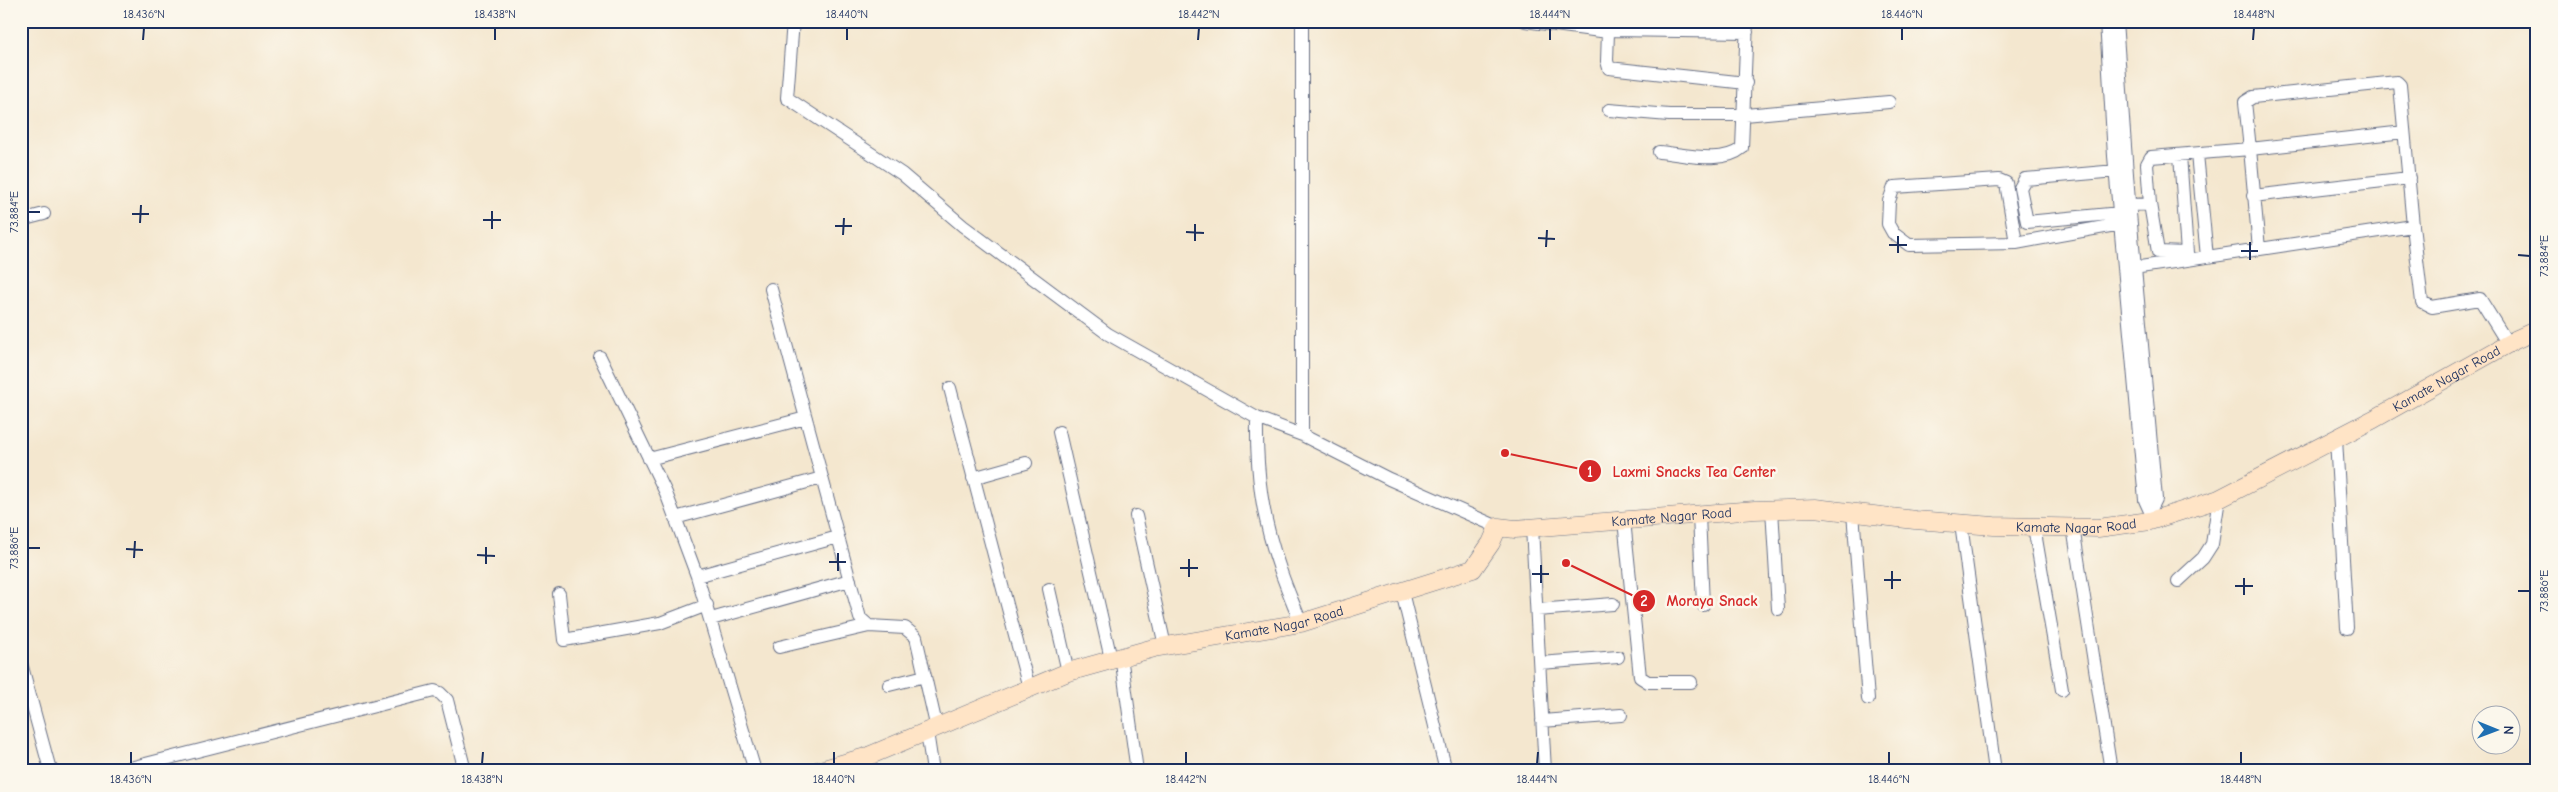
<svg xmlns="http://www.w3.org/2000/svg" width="2558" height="792" font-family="'Comic Neue',sans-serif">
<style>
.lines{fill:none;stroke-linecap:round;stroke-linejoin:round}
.street-casing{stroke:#676f86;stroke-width:14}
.secondary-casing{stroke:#676f86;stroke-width:19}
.street{stroke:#fff;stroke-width:12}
.secondary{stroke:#ffe4c6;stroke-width:18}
.ticks{fill:none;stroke:#1b2f5e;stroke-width:2}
.labels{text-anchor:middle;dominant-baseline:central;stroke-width:5;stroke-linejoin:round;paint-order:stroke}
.street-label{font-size:14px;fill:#1b2f5e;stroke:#fbf7ec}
.leader{fill:none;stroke:#d62828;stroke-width:2}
.callout-dot{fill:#d62828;stroke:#fbf7ec;stroke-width:2}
.mark-label{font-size:15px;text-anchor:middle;font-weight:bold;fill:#fff}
.callout-label{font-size:15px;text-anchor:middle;font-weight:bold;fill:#d62828;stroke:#fbf7ec;stroke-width:5;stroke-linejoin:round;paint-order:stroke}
.neatline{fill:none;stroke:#1b2f5e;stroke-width:2}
.ticks-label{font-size:12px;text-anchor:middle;fill:#1b2f5e}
</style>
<rect width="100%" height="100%" fill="#fbf7ec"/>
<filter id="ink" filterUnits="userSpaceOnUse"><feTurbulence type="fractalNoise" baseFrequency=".02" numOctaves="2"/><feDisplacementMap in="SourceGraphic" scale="10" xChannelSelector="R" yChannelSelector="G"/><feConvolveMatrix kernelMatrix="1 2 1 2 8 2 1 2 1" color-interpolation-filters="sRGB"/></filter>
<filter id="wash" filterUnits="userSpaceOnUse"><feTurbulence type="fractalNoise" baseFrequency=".0096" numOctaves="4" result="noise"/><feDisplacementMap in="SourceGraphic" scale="20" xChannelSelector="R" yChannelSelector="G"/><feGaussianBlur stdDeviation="1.12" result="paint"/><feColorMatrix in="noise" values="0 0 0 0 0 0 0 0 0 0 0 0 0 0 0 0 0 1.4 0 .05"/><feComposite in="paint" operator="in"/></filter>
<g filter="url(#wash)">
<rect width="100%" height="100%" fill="#f4e7cf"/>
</g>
<g filter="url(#ink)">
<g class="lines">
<g class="street-casing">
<path id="street" d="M793,21L787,98L902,174L963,226L1108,334L1257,418L1302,435L1389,479L1498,527
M1525,21L1608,32
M2106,21L2114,156L2145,500L2150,511
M2116,21L2129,202L2156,499L2150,511V521
M1746,83L1609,68L1607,61L1608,32L1613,30L1747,32
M1609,110L1669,115H1745L1889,102
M2404,132L2250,149L2245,102L2253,97L2397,82L2400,85L2413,226
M1659,152C1684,154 1722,165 1742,148L1747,21
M2197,154L2207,257
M2116,171L2025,179L2020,188L2027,222L2120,213
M2253,196L2409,178
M2150,204L2158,252L2187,253L2180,155
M2130,205L2150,204L2147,164L2151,157L2250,149L2259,249
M21,220L44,214
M2016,243L2006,183L1999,180L1894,187L1889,201L1888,224L1893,233L1909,245L2016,243L2121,224
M2127,269L2413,226L2422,302L2432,307L2480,299L2508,344
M771,289L860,618L869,626L905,628L916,637L937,729
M600,357L666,493L697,576L755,771
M950,388L1029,688
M1257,418C1256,472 1262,518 1280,569C1286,587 1294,605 1301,623
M1059,432L1111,659
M1302,435V21
M2336,439L2347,628
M649,459L806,418
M973,478L1026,463
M1772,509L1778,609
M1853,513L1868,699
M1699,515L1703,605
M1136,516L1165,646
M675,518L822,478
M1624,520L1640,677L1648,682H1691
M1961,524L1995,771
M1532,527L1545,771
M2034,527L2062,690
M2073,527L2111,771
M697,576L838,537
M2178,581L2203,558L2212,544L2219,499
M1049,589L1068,672
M1402,592L1446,771
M559,594L564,640L660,623L707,605
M1537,610L1613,604
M711,619L850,580
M779,647L869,626
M1121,656L1137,771
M21,663L49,766L53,771
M1540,663L1618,657
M889,685L925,676
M1542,721L1621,715
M927,732L933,771
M118,771L434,691L440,693L447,700L465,771"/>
</g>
<g class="secondary-casing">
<g id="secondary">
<path id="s1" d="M817,771L866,757L1068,672L1154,648L1301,623L1473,569L1491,543L1498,527L1515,529L1755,510L1815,508L1915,520L1994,526L2098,528L2150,521L2219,499L2374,419L2515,340L2537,330"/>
</g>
</g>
<use href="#street" class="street"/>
<use href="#secondary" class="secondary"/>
</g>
</g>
<path class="ticks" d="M143,40L144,28M495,40V28M847,40V28M1198,40L1199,28M1550,40V28M1902,40V28M2253,40L2254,28M28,212H40M132,214H149M483,220H501M140,223L141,205M835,226H852M492,229V211M1186,232L1204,233M843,235L844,218M1538,238L1555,239M1195,241V224M1889,245H1907M1546,247L1547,230M2241,251H2258M1898,253V236M2518,255L2530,256M2250,260V242M28,548H40M126,549L143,550M477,555L495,556M134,558L135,541M829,562H846M486,564V547M1180,568H1198M838,571V553M1532,574H1549M1189,577V559M1884,580H1901M1541,583V565M2235,586H2253M1892,589V571M2518,591H2530M2244,595V578M131,764V752M482,764L483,752M834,764V752M1186,764V752M1537,764L1538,752M1889,764V752M2241,764V752"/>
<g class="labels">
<g class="street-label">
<text stroke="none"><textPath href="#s1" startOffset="1722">Kamate Nagar Road</textPath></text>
<text stroke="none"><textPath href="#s1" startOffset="912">Kamate Nagar Road</textPath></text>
<text stroke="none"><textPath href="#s1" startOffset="1318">Kamate Nagar Road</textPath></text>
<text stroke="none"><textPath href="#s1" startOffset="492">Kamate Nagar Road</textPath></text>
</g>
</g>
<path class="leader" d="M1505 453L1590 471M1566 563L1644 601"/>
<g class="callout-dot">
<circle cx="1505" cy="453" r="5"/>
<circle cx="1566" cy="563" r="5"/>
<circle cx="1590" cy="471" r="12"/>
<circle cx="1644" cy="601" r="12"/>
</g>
<g class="mark-label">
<text x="1590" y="477">1</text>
<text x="1644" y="606">2</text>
</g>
<g class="callout-label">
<text x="1694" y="477">Laxmi Snacks Tea Center</text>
<text x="1712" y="606">Moraya Snack</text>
</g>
<rect width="2558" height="792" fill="none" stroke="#fbf7ec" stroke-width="55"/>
<g transform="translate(2496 730) rotate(91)"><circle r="24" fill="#fbf7ec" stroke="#a1a7b3"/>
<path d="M0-4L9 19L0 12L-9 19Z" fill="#1f6fb2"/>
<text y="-8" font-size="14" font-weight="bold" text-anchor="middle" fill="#1b2f5e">N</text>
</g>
<rect x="28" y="28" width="2502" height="736" class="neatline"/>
<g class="ticks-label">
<text x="144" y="18">18.436°N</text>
<text x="495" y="18">18.438°N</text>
<text x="847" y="18">18.440°N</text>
<text x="1199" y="18">18.442°N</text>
<text x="1550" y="18">18.444°N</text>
<text x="1902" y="18">18.446°N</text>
<text x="2254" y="18">18.448°N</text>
<text transform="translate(14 212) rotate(-90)" y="4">73.884°E</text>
<text transform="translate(2544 256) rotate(-90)" y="4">73.884°E</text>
<text transform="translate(14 548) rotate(-90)" y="4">73.886°E</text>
<text transform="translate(2544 591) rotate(-90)" y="4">73.886°E</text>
<text x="131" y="783">18.436°N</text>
<text x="482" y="783">18.438°N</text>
<text x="834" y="783">18.440°N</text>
<text x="1186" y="783">18.442°N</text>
<text x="1537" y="783">18.444°N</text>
<text x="1889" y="783">18.446°N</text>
<text x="2241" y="783">18.448°N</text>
</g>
</svg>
